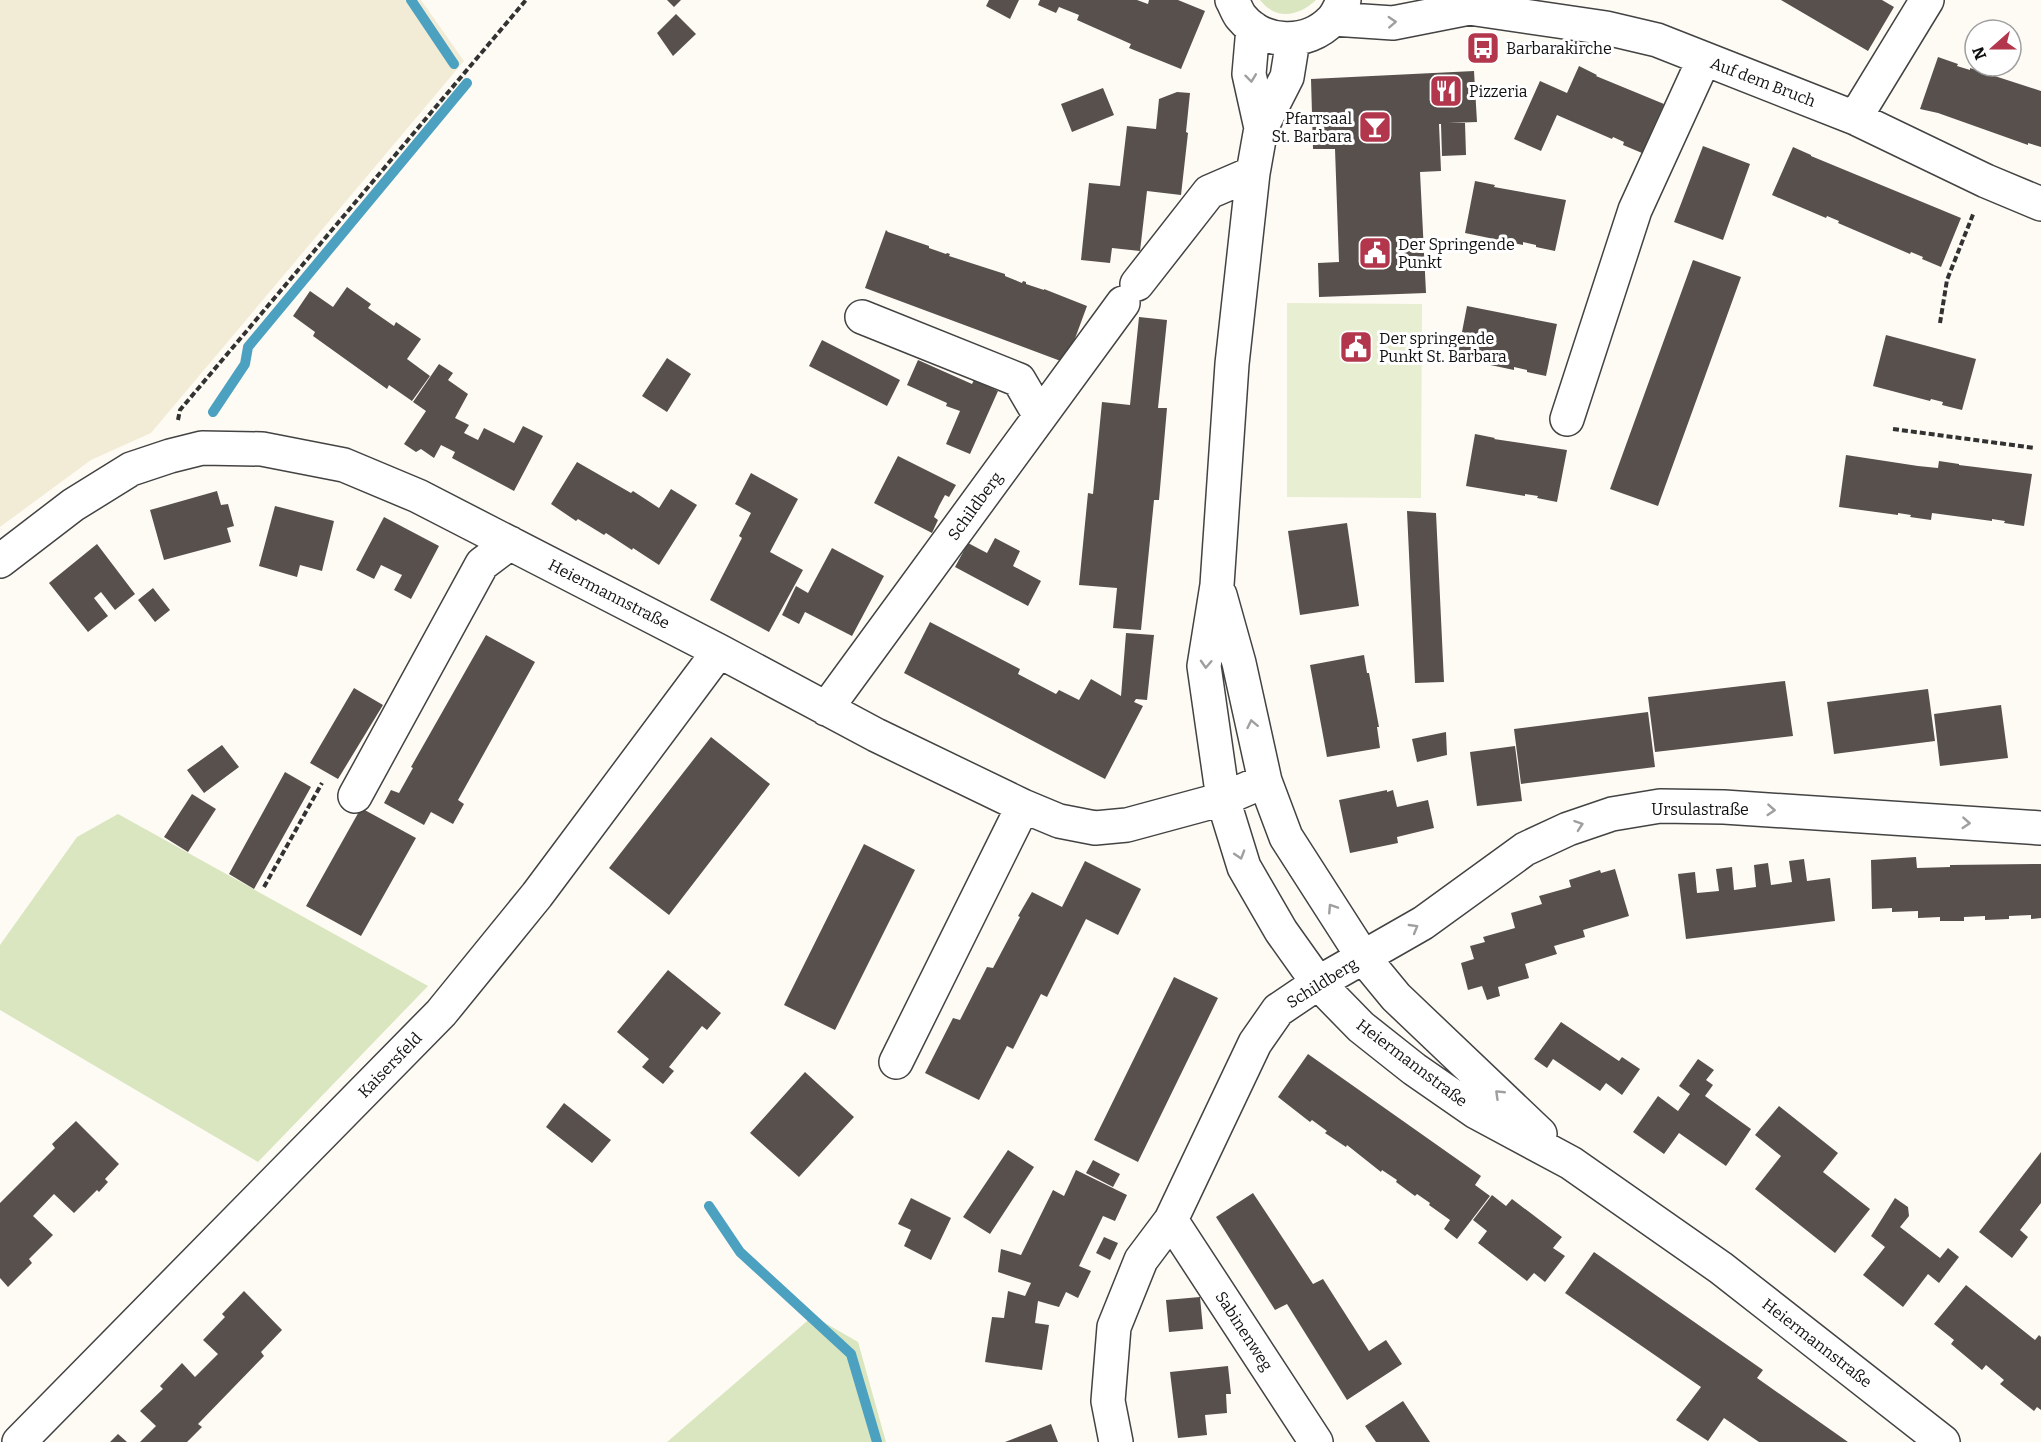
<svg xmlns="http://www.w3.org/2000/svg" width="2041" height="1442" font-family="Bitter,serif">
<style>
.farmland{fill:#f2ecd6}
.green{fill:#d9e6c0}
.pitch{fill:#e8eed1}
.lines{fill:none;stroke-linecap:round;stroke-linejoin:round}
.stream{stroke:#4ca1c0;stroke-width:10}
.building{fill:#58504d}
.minor-casing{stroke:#434343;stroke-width:36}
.path{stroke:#323232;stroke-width:4;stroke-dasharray:6 3;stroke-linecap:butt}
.minor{stroke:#fff;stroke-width:33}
.oneway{stroke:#9f9f9f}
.labels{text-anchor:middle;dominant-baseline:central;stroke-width:6;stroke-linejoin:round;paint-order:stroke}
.poi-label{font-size:16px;fill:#101010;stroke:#fff;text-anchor:start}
.street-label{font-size:16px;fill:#101010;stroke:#fff}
</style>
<rect width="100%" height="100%" fill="#fefbf4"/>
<path class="farmland" d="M0,0H421L464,61L151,433L91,460L0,527Z"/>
<path class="green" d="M1260,0H1316C1299,16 1276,21 1260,0Z
M118,814L428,986L258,1162L0,1010V945L77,837Z
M813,1316L858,1342L886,1442H667Z"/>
<path class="pitch" d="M1287,303L1422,304L1421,498L1287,497Z"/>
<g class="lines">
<path class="stream" d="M411,0L454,64
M213,412L245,364L248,347L467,83
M709,1206L740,1252L851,1354L877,1442"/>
</g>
<path class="building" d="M667,0H681L674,7Z
M989,0H1019L1010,19L986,6Z
M1040,0H1137L1148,4L1149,0H1178L1205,11L1181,69L1129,48L1131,44L1077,20L1079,15L1059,7L1056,13L1038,5Z
M1781,0H1882L1894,7L1868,51Z
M676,14L696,34L673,56L657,33Z
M1938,57L1958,64L1957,66L1970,70V68L2041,91V147L2028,143V145L1938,113L1920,109Z
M1579,66L1597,75L1596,76L1664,104L1642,153L1623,145L1624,142L1613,137L1612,139L1557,115L1541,151L1514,139L1540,81L1567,93Z
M1474,71L1477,122L1448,123H1465L1466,155L1442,156L1441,124H1439L1441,171L1420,172L1426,293L1319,297L1318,263L1339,262L1335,149H1313L1311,79Z
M1103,88L1114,115L1072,132L1061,104Z
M1177,92L1190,93L1186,132L1188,133L1181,195L1147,191L1140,251L1112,248L1110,263L1081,260L1089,183L1120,186L1127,126L1156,129L1159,99Z
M1703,146L1750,164L1723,240L1674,222Z
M1793,147L1811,155V156L1961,218L1941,267L1922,259L1923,257L1911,252L1910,254L1838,223L1839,221L1827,216L1826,218L1772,195Z
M1475,181L1495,185L1494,187L1566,200L1555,251L1536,247V245L1523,242V245L1465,233Z
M886,230L888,232L929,246V248L946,254L947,253L950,254L949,256L1005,274V276L1022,283L1023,281L1026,282V284L1044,290V289L1087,306L1066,363L865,288Z
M1693,260L1741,277L1658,506L1610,489Z
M347,287L371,304L368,308L394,326L396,322L421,339L407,359L430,376L412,401L389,385L387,389L313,336L315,332L293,316L310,291L333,307Z
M1467,306L1557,324L1546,376L1527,372V370L1514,367V370L1457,358Z
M1139,317L1167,320L1158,408H1167L1159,500H1154L1141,630L1113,628L1117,588L1079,585L1088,493L1093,494L1102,402L1130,405Z
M1886,335L1976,359L1962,410L1942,405L1943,402L1931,399L1930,401L1873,386Z
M822,340L900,380L887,406L809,366Z
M667,358L691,374L667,412L642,396Z
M918,360L972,384L974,380L998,391L970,454L946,444L960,411L946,406L947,403L907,385Z
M439,364L453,373L448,380L468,394L455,418L469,425L464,433L478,440L484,428L514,443L523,426L543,436L514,491L452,458L455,452L441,445L434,458L421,449L416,452L404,444L426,411L413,402Z
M1475,434L1495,438L1494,439L1567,450L1557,502L1537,498L1538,496L1525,494V496L1466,486Z
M1846,455L1918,466L1938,468L1939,461L1959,464V465L2032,474L2024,526L2004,523L2005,521L1992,519V521L1932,513L1931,520L1910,517L1911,515L1898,513V515L1839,507Z
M898,456L956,485L949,497L945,495L939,506L934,517L938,520L932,533L874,503Z
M577,462L631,493L633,491L659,508L671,489L697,505L659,565L633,548L632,550L606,533L604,535L578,519L576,521L551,504Z
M751,473L798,499L770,552L803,570L769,632L710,600L742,538L739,536L751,513L735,504Z
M217,491L221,505L228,504L234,526L227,528L231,542L164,560L150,510Z
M275,506L334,521L322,571L300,565L297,577L259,566Z
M1407,511L1436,513L1444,682L1415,683Z
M384,517L439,546L411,599L394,590L402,575L381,565L374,579L356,570Z
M1347,523L1359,606L1300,615L1288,531Z
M995,538L1020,551L1013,566L1041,581L1028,606L955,567L968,543L987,553Z
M97,544L135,594L115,610L101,592L94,598L108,616L88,632L49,583Z
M832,548L884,576L852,636L805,612L799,624L782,615L796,586L808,593Z
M153,588L170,610L155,622L138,600Z
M930,622L1020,669L1018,674L1056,694L1059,690L1079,700L1091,679L1121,696L1126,633L1154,635L1147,700L1136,699L1134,702L1143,706L1105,779L904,673Z
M486,635L535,662L458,800L464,804L453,824L431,812L424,825L384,803L391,790L399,793L413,768L411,767Z
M1364,655L1367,673H1369L1379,727H1377L1380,748L1327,757L1310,665Z
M1785,681L1793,736L1655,752L1648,697Z
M354,688L383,705L338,779L310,763Z
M1928,689L1935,741L1834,754L1827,702Z
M2001,705L2008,758L1940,766L1934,714Z
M1648,712L1655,767L1521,784L1514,729Z
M1446,732L1447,755L1417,762L1412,739Z
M711,737L770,784L669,915L609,868Z
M222,745L239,767L204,793L187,770Z
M1515,746L1522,801L1477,806L1470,752Z
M285,772L311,787L254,889L229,874Z
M1387,790V792L1393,790L1397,807L1428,800L1434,828L1397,837L1398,843L1350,853L1339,800Z
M192,794L216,809L188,852L164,837Z
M361,808L416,838L361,936L306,906Z
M864,844L915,870L835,1030L784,1005Z
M1916,857L1917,868L1950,867V865L2041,864V918L2031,919V915L2009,916V919L1985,920V916L1964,917V921H1940V917L1918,918V911L1892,912V908L1872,909L1871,860Z
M1804,859L1807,881L1830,878L1835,921L1686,939L1678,874L1695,872L1697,893L1719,891L1716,869L1732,867L1734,890L1756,887L1754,865L1768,863L1771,885L1792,882L1789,861Z
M1085,861L1141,889L1118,935L1086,919L1047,997L1041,994L1013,1049L1007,1046L979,1100L925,1073L953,1018L960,1020L987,967L993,968L1020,917L1018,916L1032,892L1062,907Z
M1615,869L1629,916L1583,930L1585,937L1554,946L1557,954L1525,964L1529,978L1498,987L1500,996L1487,1000L1482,986L1468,990L1461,963L1474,959L1470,946L1485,942L1483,937L1515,928L1511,913L1542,904L1539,896L1571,887L1569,880L1600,870L1601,873Z
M668,970L721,1013L707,1030L702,1026L669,1067L674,1071L663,1084L642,1067L649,1059L617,1032Z
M1174,977L1218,998L1138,1162L1094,1140Z
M1561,1022L1619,1061L1622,1057L1640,1069L1622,1095L1606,1083L1600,1091L1553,1059L1547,1068L1534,1059Z
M1308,1054L1481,1176L1475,1185L1490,1196L1457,1239L1444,1229L1450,1220L1429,1205L1430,1203L1417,1194L1415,1196L1396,1182L1397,1180L1382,1170L1381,1172L1347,1145L1346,1147L1325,1133L1327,1131L1312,1120L1310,1122L1278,1097Z
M1698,1059L1714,1070L1706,1080L1713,1085L1705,1096L1751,1129L1726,1166L1679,1133L1664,1154L1633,1132L1658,1096L1678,1111L1690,1094L1679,1086Z
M805,1072L854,1117L799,1177L750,1133Z
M564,1103L611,1140L592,1163L546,1127Z
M1779,1106L1838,1153L1823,1172L1870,1209L1835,1253L1755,1189L1781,1156L1755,1135Z
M76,1121L119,1164L105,1179L108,1182L99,1192L97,1190L74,1213L54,1194L33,1216L53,1235L29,1259L32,1263L8,1287L0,1278V1203L55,1148L52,1144Z
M1008,1150L1034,1167L990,1234L963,1217Z
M2041,1152V1203L2020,1230L2028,1237L2012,1258L1979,1232Z
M1093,1160L1120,1174L1113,1187L1086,1173Z
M1076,1170L1127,1195L1115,1221L1103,1216L1079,1266L1091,1271L1078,1298L1066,1292L1059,1307L1038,1301L1035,1323L1049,1325L1042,1370L985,1362L992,1317L1004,1318L1008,1291L1025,1296L1031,1283L998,1272L1001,1249L1021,1255L1053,1190L1064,1196Z
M1253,1193L1313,1284L1323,1279L1369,1351L1386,1340L1402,1364L1347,1400L1287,1304L1275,1310L1216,1217Z
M1492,1195L1506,1206L1512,1199L1562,1237L1553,1248L1565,1256L1545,1282L1534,1273L1527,1281L1478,1243L1487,1231L1473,1220Z
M911,1198L951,1218L931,1260L904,1246L911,1230L898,1224Z
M1895,1198L1908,1207L1909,1216L1900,1227L1940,1258L1948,1248L1959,1257L1939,1283L1928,1274L1903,1307L1863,1275L1885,1247L1871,1236Z
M1104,1237L1118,1243L1110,1260L1096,1253Z
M1594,1252L1763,1370L1757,1378L1848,1442H1759L1724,1418L1708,1441L1676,1420L1701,1387L1565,1293Z
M1966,1285L2035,1340L2039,1335L2041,1337V1410L2037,1407L2034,1411L2000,1384L2004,1380L1986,1365L1982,1370L1951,1344L1954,1340L1934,1324Z
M244,1291L282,1330L261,1352L264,1356L198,1424L202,1427L187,1442H140L156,1426L140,1411L163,1389L160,1386L182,1363L195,1377L218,1354L203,1340L225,1317L222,1314Z
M1200,1297L1203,1329L1169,1332L1166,1300Z
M1228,1366L1231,1394H1226L1227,1413L1205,1415L1207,1435L1178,1438L1170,1372Z
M1403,1401L1430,1442H1376L1365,1426Z
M1051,1424L1058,1442H1005Z
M118,1434L127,1442H110Z"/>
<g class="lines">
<g class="minor-casing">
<path id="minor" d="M1232,0C1235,5 1237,12 1241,17C1264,45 1307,46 1332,20C1337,15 1340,6 1344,0
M1445,0L1469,8L1606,28L1657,40L1855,118L1986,181L2041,204
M1333,19L1393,23L1469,8
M1253,28L1249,74L1261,128
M1293,40L1287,77L1261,128L1253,173L1232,364L1217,585L1204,666L1223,799L1244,867L1281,931L1318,983L1361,1027L1414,1069L1476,1112L1571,1163L1721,1268L1943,1442
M1855,118L1927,0
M1137,284L1209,192L1253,173
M862,317L1019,380L1040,416
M1567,419L1635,210L1704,59
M0,561L73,505L131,469L170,456L202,448L262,449L344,465L418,496L719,651L876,735L1023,806L1059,821L1095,828L1127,825L1223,799L1265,781
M1220,595L1239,663L1265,781L1286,837L1363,957L1396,997L1540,1134
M826,709L1123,303
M355,796L482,564L510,543
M896,1062L1023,806
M1171,1220L1316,1442
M19,1442L441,1013L537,895L719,651
M1116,1442L1108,1401L1114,1327L1141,1260L1171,1220L1255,1043L1278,1010L1318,983L1423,923L1525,849L1568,829L1612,814L1660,806L1724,807L2041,828"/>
</g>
<path class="path" d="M1940,323L1947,280L1974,212
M178,420L180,410L526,0
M1893,429L2035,448
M264,887L322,783"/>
<use href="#minor" class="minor"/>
</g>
<defs><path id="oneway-chevron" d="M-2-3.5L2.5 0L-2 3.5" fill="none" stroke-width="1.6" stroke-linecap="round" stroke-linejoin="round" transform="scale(1.5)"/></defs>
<g class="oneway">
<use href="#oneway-chevron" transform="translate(1392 22) rotate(-3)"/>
<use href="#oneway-chevron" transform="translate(1251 78) rotate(83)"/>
<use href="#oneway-chevron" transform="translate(1206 664) rotate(93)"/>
<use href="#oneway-chevron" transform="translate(1252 724) rotate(-102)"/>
<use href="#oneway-chevron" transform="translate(1771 810) rotate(4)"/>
<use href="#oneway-chevron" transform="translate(1966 823) rotate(4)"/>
<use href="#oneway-chevron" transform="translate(1579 825) rotate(-19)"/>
<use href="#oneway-chevron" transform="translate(1240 855) rotate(73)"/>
<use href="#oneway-chevron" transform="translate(1332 908) rotate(-123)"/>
<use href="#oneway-chevron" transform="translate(1414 928) rotate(-30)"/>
<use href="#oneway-chevron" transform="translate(1499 1094) rotate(-136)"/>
</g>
<defs>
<g id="bus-square" transform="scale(1.725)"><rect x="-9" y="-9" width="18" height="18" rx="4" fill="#b2364c" stroke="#fff"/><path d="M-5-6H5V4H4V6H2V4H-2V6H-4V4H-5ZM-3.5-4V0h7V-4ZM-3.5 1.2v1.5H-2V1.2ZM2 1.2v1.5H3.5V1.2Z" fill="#fff"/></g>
<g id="restaurant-square" transform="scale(1.725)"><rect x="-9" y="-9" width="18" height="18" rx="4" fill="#b2364c" stroke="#fff"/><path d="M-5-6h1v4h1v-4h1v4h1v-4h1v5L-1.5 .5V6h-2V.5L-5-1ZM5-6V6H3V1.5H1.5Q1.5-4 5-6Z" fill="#fff"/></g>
<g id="bar-square" transform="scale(1.725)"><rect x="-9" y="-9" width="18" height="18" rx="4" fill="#b2364c" stroke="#fff"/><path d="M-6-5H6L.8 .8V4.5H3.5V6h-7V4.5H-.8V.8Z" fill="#fff"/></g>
<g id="civic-square" transform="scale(1.725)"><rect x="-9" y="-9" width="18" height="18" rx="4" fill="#b2364c" stroke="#fff"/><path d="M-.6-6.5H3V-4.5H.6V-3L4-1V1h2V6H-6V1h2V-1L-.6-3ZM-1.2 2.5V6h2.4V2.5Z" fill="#fff"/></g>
</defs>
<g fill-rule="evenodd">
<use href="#bus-square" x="1483" y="48"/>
<use href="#restaurant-square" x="1446" y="91"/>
<use href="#bar-square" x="1375" y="127"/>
<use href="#civic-square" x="1375" y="253"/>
<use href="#civic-square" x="1356" y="347"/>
</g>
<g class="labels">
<g class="poi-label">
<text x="1506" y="48">Barbarakirche</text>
<text x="1469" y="91">Pizzeria</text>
<text x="1352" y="118" text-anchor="end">Pfarrsaal<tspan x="1352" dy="18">St. Barbara</tspan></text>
<text x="1398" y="244">Der Springende<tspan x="1398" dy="18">Punkt</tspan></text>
<text x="1379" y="338">Der springende<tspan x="1379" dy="18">Punkt St. Barbara</tspan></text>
</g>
<g class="street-label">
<text transform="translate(1763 82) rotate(21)">Auf dem Bruch</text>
<text transform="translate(975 506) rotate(-54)">Schildberg</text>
<text transform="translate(609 594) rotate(27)">Heiermannstraße</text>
<text x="1700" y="809">Ursulastraße</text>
<text transform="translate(1322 983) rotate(-32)">Schildberg</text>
<text transform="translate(1412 1063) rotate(37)">Heiermannstraße</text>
<text transform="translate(390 1065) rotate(-46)">Kaisersfeld</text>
<text transform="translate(1244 1331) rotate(57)">Sabinenweg</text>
<text transform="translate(1817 1343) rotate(38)">Heiermannstraße</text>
</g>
</g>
<g transform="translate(1993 48) rotate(249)"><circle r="28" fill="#ffffff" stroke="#9f9f9f" stroke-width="1.5"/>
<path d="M0-4.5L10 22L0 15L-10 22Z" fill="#b2364c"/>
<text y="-9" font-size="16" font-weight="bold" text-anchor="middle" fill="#101010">N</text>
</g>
</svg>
